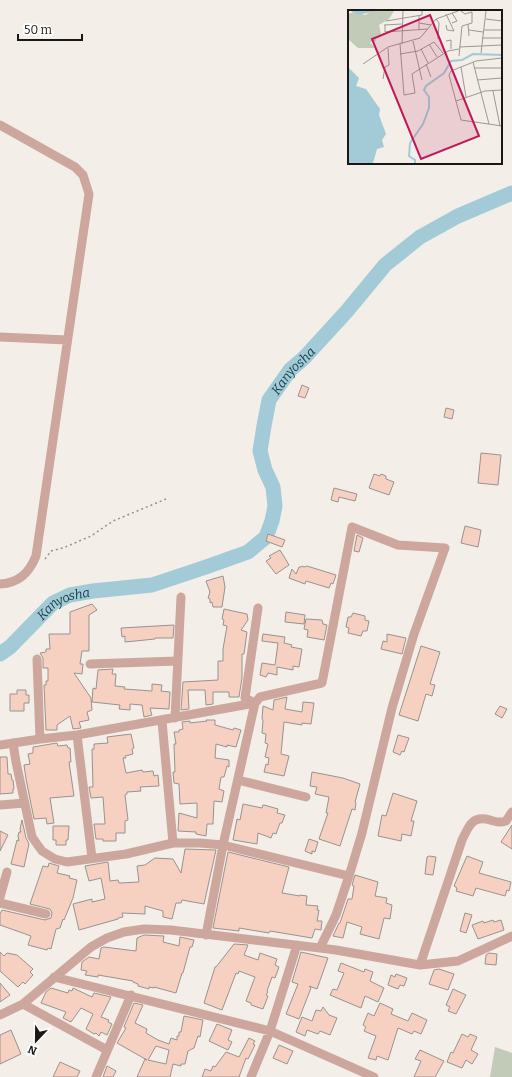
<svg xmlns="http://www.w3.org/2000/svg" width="512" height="1077" font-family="Bitter,serif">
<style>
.green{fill:#c2cbb8}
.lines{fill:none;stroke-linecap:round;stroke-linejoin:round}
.river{stroke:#a2cbd7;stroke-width:15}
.building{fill:#f6d1c2;stroke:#9a928f;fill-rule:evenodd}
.path{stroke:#96928d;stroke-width:1.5;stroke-dasharray:2 3;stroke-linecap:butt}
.minor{stroke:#cda79d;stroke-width:9}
.labels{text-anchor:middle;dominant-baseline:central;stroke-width:3.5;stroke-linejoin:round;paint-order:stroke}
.water-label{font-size:13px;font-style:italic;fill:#163c46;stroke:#fff}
.inset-river{fill:none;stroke:#a2cbd7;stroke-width:2}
.inset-road{fill:none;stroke:#9c9893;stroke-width:1}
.view{fill:#c2185b;fill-opacity:0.15;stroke:#c2185b;stroke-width:2}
.inset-edge{fill:none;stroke:#1a1816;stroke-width:2}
</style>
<rect width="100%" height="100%" fill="#f3eee7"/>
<path class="green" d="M495,1047L512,1053V1077H490Z"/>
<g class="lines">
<path class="river" id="s1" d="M0,654L10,647L53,603L70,595L93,591L152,585L206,567L248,552L266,537L272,521L275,506L273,487L265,470L260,451L264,426L269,400L290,370L304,358L347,311L385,265L420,237L458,216L512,193"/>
</g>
<path class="building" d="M302,385L309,388L305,398L298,396Z
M446,408L454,410L452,419L444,417Z
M481,453L501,455L498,485L478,483Z
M374,474L380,476L381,474L386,476V479L394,482L389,495L369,488Z
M334,488L357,494L355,501L339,497L338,502L331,500Z
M465,526L481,530L478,547L461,543Z
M268,534L285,540L282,547L266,541Z
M357,535L363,538L359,552L354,551Z
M280,550L289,565L276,574L266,561L271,558L269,556Z
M302,566L304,567L307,566L336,575L333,584L331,583L329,588L306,581L305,584L289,578L292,569L296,574L299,567H301Z
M223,576L225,587L222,607H213L212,602L210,603V599L208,598L210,592L206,581Z
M92,604L97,610L89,615V651H82L80,664H83L82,674L74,673L91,698L92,710L87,712L89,720L79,722L81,728L73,729L70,716L57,725V730H46L44,685H46V681H48V668H43V658L40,653L46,652V649H50L49,634H70V612Z
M224,609L247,614L248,620L241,630L247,632L244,654H242V678L239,697H229V692H213V704L206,705L205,690H188L189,709L181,710L183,682L218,680V661H223V649L227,626L223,625L224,620L222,619Z
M286,612L305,615L304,624L285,622Z
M353,613L365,616V620L369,621L367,631H363L361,636L348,633L349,628L346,627L348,617H351Z
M306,619L322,620L323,624L327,625L324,640L307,637L308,630L304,629Z
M174,625L173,638H155V639L125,642V636L122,637L121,628Z
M263,634L285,637L284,643L292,645L291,647L302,649L299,667L293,666V670L277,667V675L268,673L266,677L260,675L262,663L275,665L278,643L262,641Z
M387,634L406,638L402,654L381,649L383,641L387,642Z
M421,646L440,652L430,684L435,685L432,696L426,694L418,721L399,715Z
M113,669L112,674H116L115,686L125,687L124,689L152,691V684L162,685L161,691L170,692L169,709L150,708L152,715L144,717L142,705L130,704V710L119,709L120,705L92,702L93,688L96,689L98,670Z
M17,690H26V695H29V703H24V711H10V694H17Z
M287,697L285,709L302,712L303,702L314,703L311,724L302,723V725L284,722L281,754L289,756L284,776L264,772L266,764L268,765L269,758L265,757L268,744L265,743L266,734L262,733L263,720L262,719L263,706L273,710L274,700Z
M500,706L507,709L502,718L495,714Z
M206,720H215V725L233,730L234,728L241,730L236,747L227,745V747L216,744L215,758L229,760V767L227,766L224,777H221L219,789L224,791L222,802L214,801L213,824H207L206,836L196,834V832L178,831L179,813L197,818V803L180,804L179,784L174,783L173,772H175L174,744H176L174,732H179V730L183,729L182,722L190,721V723L207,721Z
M131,734L134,748L132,749L133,754L125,756L126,758H123L126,773L142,770L143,772L153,771L154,776L158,775L159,786L140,787L141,791L127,792V794L125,795L128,820L125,821V833H116V841H103V839H96L94,824H105L103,797L91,798L89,787H93L92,749H94V744L108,743L107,737Z
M398,735L409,738L404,752L402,751L400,755L393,752Z
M57,743L58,746L67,745L68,748H70L71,762H69L74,796L50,798L54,823L47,824L46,818L34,819L26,779L24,765L30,764L28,754L33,753V747Z
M0,757H7L8,774H11L12,780H13L14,789H13V793L0,794Z
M312,772L343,778L360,784L355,802L356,803L355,810L352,809L340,846L319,839L328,813H326L329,797L315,794L317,787L310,786Z
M393,793L417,801L411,821H414L411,836L402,834L401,841L378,836L382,815L386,816Z
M243,804L262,808L263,805H264L278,809L277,813L285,815L282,823H280L276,834L273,833L271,838L258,833L257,844L233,840L237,819L240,820Z
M22,820L26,838L29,844L24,867L11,864L17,840L19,841L18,836L19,832H21L20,829Z
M512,825V849L501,842Z
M53,826H69L68,840H66V845H56V840H53Z
M0,831L8,835L0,851Z
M309,839L318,842L315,852L312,851V854L305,851Z
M185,849L216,850L204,904L182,900L181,903H176L172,919L163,917V911L145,906V914L122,913L123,917L118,918V919L79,930L73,904L92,899V902L105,899L101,878L89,881L85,866L108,862L110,881L118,880L119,883L139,882L137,866L145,865L155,858L173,859L181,873Z
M228,852L289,867L282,893L300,896V895L307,896L306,905L318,906L317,910H319L317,921H322L321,930L315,929L312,938L270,931L269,933L239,928V931L213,928Z
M429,856L436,857L433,875L425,874L427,857Z
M467,856L483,862L479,873L511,882L509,891L507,890L505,896L476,888L473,896L456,891L457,888L454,886Z
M49,863L59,866L57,873L70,876L69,878L77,880L73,898L64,920L63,919L60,928L56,929L51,949L48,948L47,950L28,945L31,936L0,925V914L2,910L45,920L51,918L52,913L50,909L30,904L43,866L48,867Z
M355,875L378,882L375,896L387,898L386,903L392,905L390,919L384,918L379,939L360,934L362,927L347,922L343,938L333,936L339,923H340L348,899H352L354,886L352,885Z
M465,913L472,915L466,933L460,931Z
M493,920L494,922L501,920L504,930L478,939L472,925L483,921L484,923Z
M144,935L164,936L163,942L179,946L180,937L194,940L192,947H190L183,973H182L176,993L154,987V988L149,987V989L138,986V984L133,982V981L98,975V977L85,975L87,971L81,970L82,962L89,957L99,959L101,948L104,947L136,951L137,938Z
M234,944L248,945L244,955L258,960L260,953L277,959L275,965L279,967L275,978L272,977L267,991L268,992L266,995L268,996L263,1009L251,1005V1003L246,1001L255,977L239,971L238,974L236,973L222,1010L204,1003L215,967H216Z
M0,952L4,956L7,953L17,955L33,969L30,972L33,975L25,984L23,982L18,987L0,971Z
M301,952L328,958L317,989L309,986L311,988L299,1019L286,1014L298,984L292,982Z
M489,953L497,954L496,965L485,964L486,955Z
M341,963L364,972L365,969L373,972L370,981L384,988L378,1002L365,996L361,1008L330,995L333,989L337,990L344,973L338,971Z
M439,969L454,974L448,990L429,984L434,970Z
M396,974L407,978L404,986L400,985L398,989L388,985L391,975L395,977Z
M0,983L10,995L0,1002Z
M51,988L68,993L69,990L72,991L73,988L92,997L94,993L111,997L101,1017L109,1020L108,1022L112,1024L107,1035L101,1032L99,1036L96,1033L94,1034L86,1029L93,1014L81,1008L71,1022L63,1018L66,1012L41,1003L46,992Z
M453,989L466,995L456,1014L448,1011L450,1007L446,1005Z
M134,1003L143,1005L135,1023L147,1029L146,1033L158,1040L169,1044L171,1038L177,1040V1036H179V1032H181L184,1016L203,1020L200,1037L198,1036L194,1048L188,1051L185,1064H181V1066L173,1064L170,1077H137L145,1059L147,1060L117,1043L126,1028L124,1027ZM156,1046L169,1050L166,1064L148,1060Z
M380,1003L393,1009L391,1014L408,1021L412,1013L427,1020L421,1034L414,1031L412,1034L398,1028L388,1060L377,1056L376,1060L368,1058L376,1036L364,1031L366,1027L363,1025L368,1013L374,1016Z
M323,1007L329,1015L337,1018L330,1035L320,1031L318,1034L307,1030L305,1036L296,1032L302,1017L312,1021L316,1010L321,1011Z
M217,1024L232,1030L228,1040L232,1042L228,1050L209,1041Z
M11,1030L21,1054L0,1064V1035Z
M462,1034L468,1037L470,1034L477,1037L471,1050L478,1054L472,1064L466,1060L462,1068L447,1062L451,1052L453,1053Z
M249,1038L255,1041L253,1044L255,1045L248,1059L246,1058L239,1077H202L205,1069L211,1071L213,1066L215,1067L226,1052L239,1057Z
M279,1045L293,1051L287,1064L273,1058Z
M420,1050L444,1061L435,1077H414L421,1061L415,1059Z
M60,1062L80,1071L77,1077H53Z
M107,1066L116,1071L113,1077H103Z"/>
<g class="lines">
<path class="path" d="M45,559L51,551L63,548L91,536L113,521L166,499"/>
<path class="minor" d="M0,125L75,167L83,175L89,194L36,556C29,573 19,583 0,584
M0,337L67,340
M37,659L40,739
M90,664L177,661
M175,718L181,597
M162,721L173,843
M77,735L92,858
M13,743L16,762L32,837L42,851L55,859L67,862L126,854L173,843H200L223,845L349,876
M0,745L40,739L77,735L255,703L260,697L322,683L352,527L398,545L445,548L414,634L392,708L362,833L349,876L336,915L320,948
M238,780L306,797
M0,805L25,803
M0,897L7,872
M0,903L46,914
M206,935L223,845L255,703L245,698L258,608
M420,965L462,840C469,826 472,815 490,820C497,822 500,823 506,821L512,812
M54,977L270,1031L374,1077
M23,1004L107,1050
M0,1015L23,1004L91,947L107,938L124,932L144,929L171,930L336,950L420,965L458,961L512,936
M96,1077L131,995
M251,1077L270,1031L297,945"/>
</g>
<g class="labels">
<g class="water-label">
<text stroke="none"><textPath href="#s1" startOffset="480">Kanyosha</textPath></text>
<text stroke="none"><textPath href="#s1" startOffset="83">Kanyosha</textPath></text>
</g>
</g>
<g transform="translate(348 10)">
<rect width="154" height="154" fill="#f3eee7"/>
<path d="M24,1H46L41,9L31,15L33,24L27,27L28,31L22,32L27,38H10L0,29V4L6,2L17,5Z" fill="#c2cbb8"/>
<path d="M3,1H28L10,5ZM0,57L11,68L8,76L18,79L32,99L31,105L38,124L34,130L36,137L29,139L25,153H0Z" fill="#a2cbd7"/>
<path class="inset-river" d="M67,153V150L61,146L62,133L75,114L81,98V87L76,80L78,76L96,63L103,51L114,50L125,44L154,45"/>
<path class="inset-road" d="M113,1L117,4L124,2M88,9L91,13L90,29M138,9L154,11M38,11L74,5V1M71,13L83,15M104,13L109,11L104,3M120,14L121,26M36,15L54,14M37,15V22L80,19M98,15L99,20L106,21L98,4M71,20V6M121,20L135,22M136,20H154M134,28H154M65,31L74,70M98,31L103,30V39M52,34L56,85L67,83L64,64L100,41L111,39M54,34L55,1M81,34L89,47M111,37L154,35M73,39L80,53M133,43L138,1M52,44L70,41L86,32L95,43M111,46L114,16L124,13V2M154,48L128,51L103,61L101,65L113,110L154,116M125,52L141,114M15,54L40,37L72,28L88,9L110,1M78,54L83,67M113,57L118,87M126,58H154M35,69L37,57L41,55L40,38M129,70L154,68M145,81L152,116M108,91L137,81L154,80"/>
<path class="view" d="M82,5L131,126L73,149L24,29Z"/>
<rect width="154" height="154" class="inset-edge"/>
</g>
<g transform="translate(36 1041) rotate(202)" stroke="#ffffff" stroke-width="3" paint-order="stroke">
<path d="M0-3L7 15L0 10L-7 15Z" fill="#1a1816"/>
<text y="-6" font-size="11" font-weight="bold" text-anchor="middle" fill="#1a1816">N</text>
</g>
<path d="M18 34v6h64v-6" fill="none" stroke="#1a1816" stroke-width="2"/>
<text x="24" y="34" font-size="12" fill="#1a1816" stroke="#ffffff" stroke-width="3" paint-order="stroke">50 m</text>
</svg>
